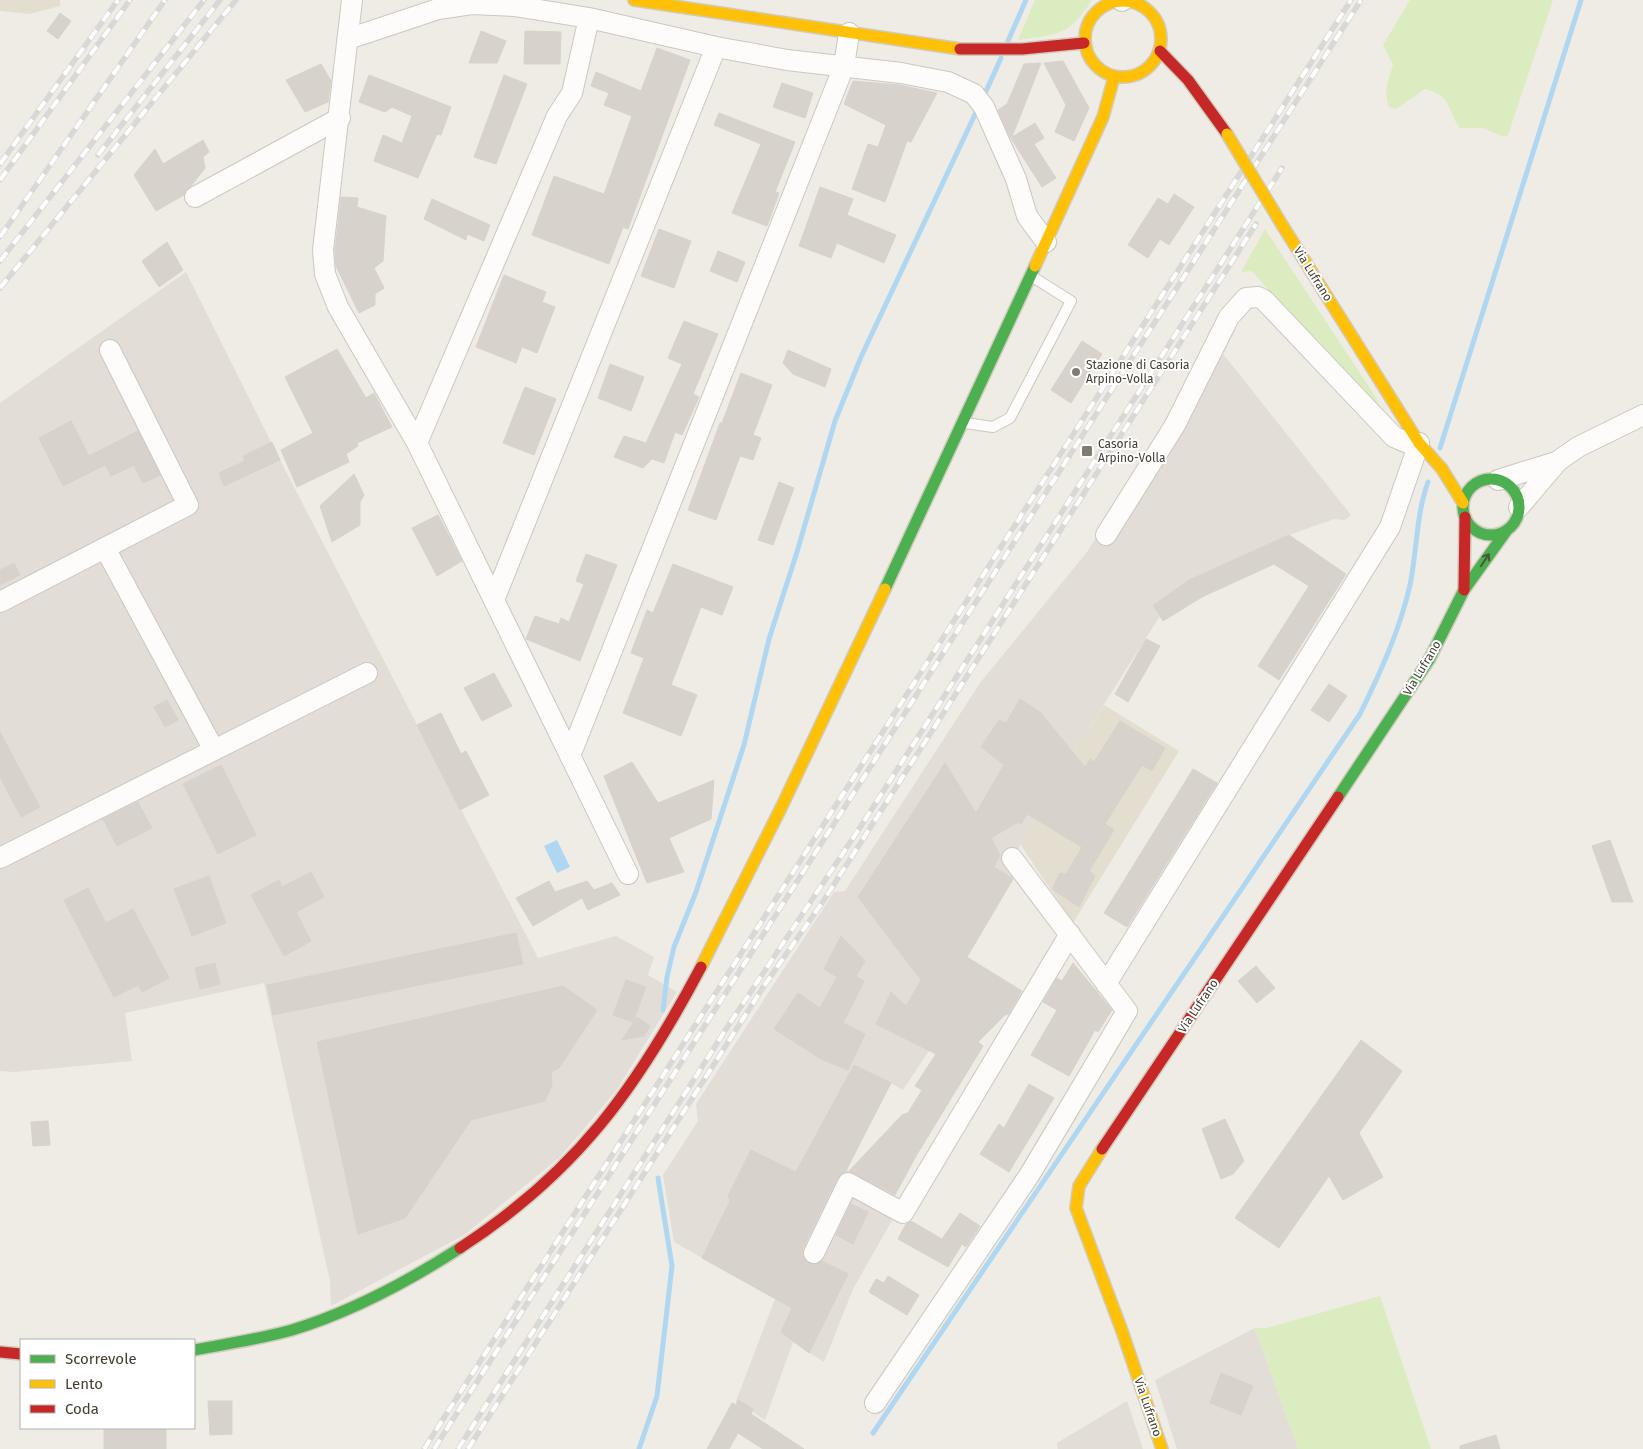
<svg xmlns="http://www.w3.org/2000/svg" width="1643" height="1449" font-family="'Fira Sans',sans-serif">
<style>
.residential{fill:#e4ded1}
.industrial{fill:#e2ddd6}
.green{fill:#dbecc1}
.water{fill:#b0d7f2}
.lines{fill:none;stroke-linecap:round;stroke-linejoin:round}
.stream{stroke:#b0d7f2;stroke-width:5}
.building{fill:#d7d3cc;stroke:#d7d3cb}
.lane-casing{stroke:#cbc8c1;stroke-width:12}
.street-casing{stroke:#cbc8c1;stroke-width:22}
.fast-casing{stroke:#d0cbbc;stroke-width:14}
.slow-casing{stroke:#d0cbbc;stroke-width:14}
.jam-casing{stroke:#d0cbbc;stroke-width:14}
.lane{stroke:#fdfcfb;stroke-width:10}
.street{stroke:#fdfcfb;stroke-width:20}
.fast{stroke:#4caf50;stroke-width:11}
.slow{stroke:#ffc107;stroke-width:11}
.jam{stroke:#c62828;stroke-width:11}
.rail-casing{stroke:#d8d8d7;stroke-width:5.5}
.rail{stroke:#fff;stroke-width:4;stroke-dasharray:11;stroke-linecap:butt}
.slow-bridge-casing{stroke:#d0cbbc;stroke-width:14;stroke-linecap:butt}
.slow-bridge{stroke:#ffc107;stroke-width:11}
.oneway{stroke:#465a39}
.poi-dot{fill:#807a70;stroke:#fff;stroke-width:2}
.labels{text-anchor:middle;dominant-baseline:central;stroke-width:4;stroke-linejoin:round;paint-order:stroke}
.street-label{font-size:12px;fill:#443d31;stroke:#fff}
.poi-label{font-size:12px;fill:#443d31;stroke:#fff;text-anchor:start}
</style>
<rect width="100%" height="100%" fill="#efece5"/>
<path class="residential" d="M0,0H60V6L30,14L0,11Z
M1104,705L1179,751L1073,923L1020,844L1075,750Z"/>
<path class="industrial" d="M186,272L280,460L538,958L616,936L654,957L648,975L677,992L616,1091L559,1158L464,1235L331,1306L330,1281L264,983L125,1013L132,1061L14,1072L0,1071V403Z
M1220,350L1351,515L1345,520L1334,519L1289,535L1189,580L1153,604L1160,616L1075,750L1020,844L1013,879L936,1009L950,1019L903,1090L891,1083L847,1170L903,1201L853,1289L824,1362L793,1342L765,1420L736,1401L775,1299L674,1242L663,1175L698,1121L696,1104L834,892L845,891L980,683L1087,552L1172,415Z
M1255,1328L1298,1449H1177L1155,1380Z
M1127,1401L1143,1449H1058L1057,1443Z"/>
<path class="green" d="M1035,0H1092C1069,36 1059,34 1018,40Z
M1410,0H1553L1508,135L1504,137L1483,128H1460C1446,110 1454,97 1425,89L1396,109L1389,107C1383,91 1388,81 1393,65L1383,45Z
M1265,229L1379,402L1378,404L1376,406L1287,312L1254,273L1250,271L1241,272Z
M1380,1296L1431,1449H1298L1255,1328H1266Z"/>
<path class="water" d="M557,840L570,867L557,873L544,846Z"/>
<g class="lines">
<path class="stream" d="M1008,41L1026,0
M983,98L1001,58
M1440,448L1581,0
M663,1010L667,977L674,947L696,892L744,745L769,639L797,552L835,421L861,357L978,108
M873,1433L1360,714C1380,673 1400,630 1410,585C1417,551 1416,515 1428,482
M639,1449L657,1396L672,1266L658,1178"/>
</g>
<path class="building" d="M60,13L71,21L58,39L47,31Z
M481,31L506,41L497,63H469Z
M525,31L561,32L560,64H524Z
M657,48L690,60L628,229L623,227L609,264L532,235L554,176L604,194L632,116L604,105L609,93L591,86L596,72L641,91Z
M1063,61L1089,108L1074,141L1055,132L1066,105L1044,63Z
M1041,63L1012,137L1035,123L1044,138L1034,144L1056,178L1042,187L1010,137L998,110L1007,104L1024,64Z
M321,64L331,81L328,102L305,112L286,80Z
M369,75L451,107L441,135L437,134L418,178L374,161L383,135L402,143L412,116L392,107L385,112L359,102Z
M504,75L527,84L496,164L474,157Z
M853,81L899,85L937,93L911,142L907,141L885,202L852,189L868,144L878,147L886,125L844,104Z
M782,83L813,93L805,118L773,107Z
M719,113L795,142L775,192L779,193L767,226L732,213L761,144L714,125Z
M203,140L209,152L203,157L205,168L184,195L156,211L134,175L155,149L163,164Z
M820,187L853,199L847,215L896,235L884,263L837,243L831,258L799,246Z
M1174,194L1194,207L1169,245L1160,239L1148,258L1128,245L1158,198L1168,204Z
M341,197L358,198L357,207L386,216L383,261L374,268L384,288L375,294V305L359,313L336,266L335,250Z
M432,199L490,225L484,241L467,234L466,240L424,219Z
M659,229L691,241L674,288L641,276Z
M167,242L183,270L159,287L142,261Z
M718,251L745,262L737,282L710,271Z
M504,275L546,292L542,302L555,307L537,353L522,347L516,363L476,347Z
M684,321L718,334L693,394L699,397L682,435L675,432L664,463L652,459L643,468L614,457L624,436L646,443L682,364L668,358Z
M1082,341L1102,354L1071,403L1051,390Z
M337,349L366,398L374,393L392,427L357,443L358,446L346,454L349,462L297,487L281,450L313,433L285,377Z
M788,350L831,369L825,387L793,374L783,363Z
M610,364L644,377L631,411L598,398Z
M741,373L772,385L753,435L761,438L753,460L740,456L716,520L688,510L720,423H722Z
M525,387L556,399L534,455L503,443Z
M71,421L89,456L138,431L160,475L143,483L134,465L111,476L105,465L63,486L39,438Z
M272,442L280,460L224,486L219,473L245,461L243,456Z
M354,474L364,495L360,502V525L332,542L320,506Z
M779,482L794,488L773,545L758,540Z
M438,515L462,561L437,576L412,528Z
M1289,535L1346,574L1279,680L1258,666L1309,586L1274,564L1202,597L1163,621L1153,605L1189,580Z
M586,554L617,565L580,661L526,639L535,616L559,624L561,618L569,622L584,584L576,581Z
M14,563L20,575L0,585V570Z
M673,564L733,587L722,615L701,607L671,685L697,695L681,736L623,713L644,658L631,653L647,610L653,613Z
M1146,639L1160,646L1128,702L1115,694Z
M494,673L512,706L482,721L464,688Z
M1329,684L1347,696L1329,722L1311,710Z
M1020,699L1040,712L1085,767L1090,759L1094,762L1120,721L1165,748L1152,771L1142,765L1105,824L1114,830L1089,871L1095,876L1079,907L1052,889L1060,873L1066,874L1082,847L1027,814L1021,824L1018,822L991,838L1000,855L994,867L1013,879L967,957L1022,991L1008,1015L1006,1014L978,1042L983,1046L916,1156L895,1195L849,1171L902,1115L908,1113L922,1090L915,1086L936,1054L876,1024L891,992L906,1006L921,980L858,897L945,763L976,813L1004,765L981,747L999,720L1006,723Z
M167,700L178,720L165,727L154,707Z
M441,713L461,754L466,751L489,795L460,810L417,725Z
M0,732L40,807L21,817L0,777Z
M632,762L658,803L714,780L711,819L669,838L684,872L647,883L604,776Z
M221,765L256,835L218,854L183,784Z
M1193,769L1217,783L1127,927L1104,913Z
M138,802L152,828L117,846L103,819Z
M1610,840L1633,902H1612L1592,846Z
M311,872L324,897L296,912L311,941L284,956L251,895L279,880L282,887Z
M209,876L226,923L192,936L174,889Z
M549,881L555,892L587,881L594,890L612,883L620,895L588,910L582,898L533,926L516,898Z
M88,888L106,923L133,909L169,978L142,992L138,985L114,997L64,900Z
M516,933L523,964L273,1015L267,985Z
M841,936L865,961L856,976L864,981L843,1023L865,1034L848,1070L821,1059L774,1029L798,993L820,1008L837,977L824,969Z
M215,963L220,984L200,989L195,968Z
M1073,963L1112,1010L1098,1032L1095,1030L1069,1076L1031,1055L1057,1010L1043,1002L1057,978L1062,981Z
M1256,966L1275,988L1257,1003L1238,981Z
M626,980L646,987L633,1022L613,1015Z
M563,986L597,1010L559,1068L551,1072L552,1085L545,1101L471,1120L405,1218L358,1234L317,1042Z
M637,1017L650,1026L644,1036L622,1040Z
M1361,1040L1402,1071L1359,1133L1383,1177L1343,1200L1329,1176L1279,1248L1235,1218Z
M854,1065L891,1083L845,1172L837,1178L803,1248L802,1254L808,1263L815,1265L822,1261L848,1274L809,1353L781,1332L792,1308L702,1258L730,1201L728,1196L751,1150L796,1172Z
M1029,1084L1054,1098L1009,1172L980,1154L999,1124L1004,1128Z
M1225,1119L1244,1161L1233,1174L1221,1179L1202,1129Z
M48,1121L50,1145L33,1146L31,1122Z
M851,1204L868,1212L853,1244L836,1235Z
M960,1213L980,1226L966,1247L962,1244L948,1267L898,1239L906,1224L911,1221L942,1239Z
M888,1276L919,1295L907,1315L869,1292L876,1279L884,1283Z
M1221,1373L1253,1386L1241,1415L1210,1403Z
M738,1400L753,1409L751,1414L804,1449H763L738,1433L729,1449H707L732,1403L736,1405Z
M208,1401H232V1434L210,1435Z
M104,1428H166V1449H104Z
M1496,1435L1500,1449H1460V1446Z"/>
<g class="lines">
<g class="lane-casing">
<path id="lane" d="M965,423L993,427L1010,418L1071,301L1031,276"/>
</g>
<g class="street-casing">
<path id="street" d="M352,0L323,250L325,274L338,307L417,443L628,874
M1122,0V1
M348,39L438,9L472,4L514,6L589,18L716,47L787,60L901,73L948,82L974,94L984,107L1016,179L1027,216L1046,242
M195,197L340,118
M417,443L557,116L572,93L589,18
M1498,480L1556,462
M1519,507L1558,461L1578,447L1643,415
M1106,535L1175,425L1229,317L1246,298L1258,297L1264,300L1394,437L1413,445L1419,443
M105,548L214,750
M494,600L716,47
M0,602L188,505L110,350
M570,756L844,66L849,33
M0,858L367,673
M1106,984L1390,527L1419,443
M814,1253L848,1183L903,1213L1070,934
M875,1403L1030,1174L1127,1011L1012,858"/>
</g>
<g class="fast-casing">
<path id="fast" d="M1463 507a28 28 0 1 1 56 0a28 28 0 1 1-56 0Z
M885,589L1035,266
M1338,797L1429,660L1464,590L1507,530
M194,1350C227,1344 260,1339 292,1330C351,1312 409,1281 460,1248"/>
</g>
<g class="slow-casing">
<path id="slow" d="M634,0L960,49
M1085 39a38 38 0 1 1 76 0a38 38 0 1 1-76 0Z
M1284,228L1419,443L1442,469L1463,503
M1035,266L1103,117L1114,77
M701,967L781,808L885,589
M1102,1149L1079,1186L1076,1208L1122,1331L1162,1449"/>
</g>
<g class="jam-casing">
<path id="jam" d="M960,49H1022L1084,43
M1160,51L1188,80L1227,134
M1464,590L1465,517
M1102,1149L1338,797
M460,1248C577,1172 637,1088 701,967
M0,1352L21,1354"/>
</g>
<use href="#lane" class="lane"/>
<use href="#street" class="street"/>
<use href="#fast" class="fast"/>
<use href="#slow" class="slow"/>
<use href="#jam" class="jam"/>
<g class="rail-casing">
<path id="rail" d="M98,155L220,0
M0,164L118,0
M0,180L130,0
M0,237L165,0
M0,261L204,0
M0,288L236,0
M424,1449L1351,0
M434,1449L1361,0
M458,1449L730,1023L861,826L1282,168
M468,1449L764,986L824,900L1256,224"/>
</g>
<use href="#rail" class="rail"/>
<g class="slow-bridge-casing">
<path id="slow-bridge" d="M1227,134L1284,228"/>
</g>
<use href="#slow-bridge" class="slow-bridge"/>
</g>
<defs><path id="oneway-shaft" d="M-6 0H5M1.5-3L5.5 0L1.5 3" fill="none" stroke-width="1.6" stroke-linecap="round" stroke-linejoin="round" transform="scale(1.25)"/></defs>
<use class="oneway" href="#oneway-shaft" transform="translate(1485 560) rotate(-56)"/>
<g class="poi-dot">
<circle cx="1076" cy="372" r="5"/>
<rect x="1081" y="445" width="12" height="12" rx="2.5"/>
</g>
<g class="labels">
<g class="street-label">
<text transform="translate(1313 274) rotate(58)">Via Lufrano</text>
<text transform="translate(1422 668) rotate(-59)">Via Lufrano</text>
<text transform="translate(1198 1006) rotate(-56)">Via Lufrano</text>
<text transform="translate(1148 1407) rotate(71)">Via Lufrano</text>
</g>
<g class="poi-label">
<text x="1086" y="365">Stazione di Casoria<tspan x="1086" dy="14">Arpino-Volla</tspan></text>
<text x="1098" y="444">Casoria<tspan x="1098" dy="14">Arpino-Volla</tspan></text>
</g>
</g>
<rect x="20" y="1339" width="175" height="90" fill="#ffffff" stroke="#b4b1ad"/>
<rect x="30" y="1355" width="25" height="8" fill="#4caf50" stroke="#b4b1ad"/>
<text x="65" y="1364" font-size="15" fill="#443d31">Scorrevole</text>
<rect x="30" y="1380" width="25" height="8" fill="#ffc107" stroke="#b4b1ad"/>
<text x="65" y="1389" font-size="15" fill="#443d31">Lento</text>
<rect x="30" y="1405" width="25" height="8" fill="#c62828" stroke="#b4b1ad"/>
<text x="65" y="1414" font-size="15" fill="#443d31">Coda</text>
</svg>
